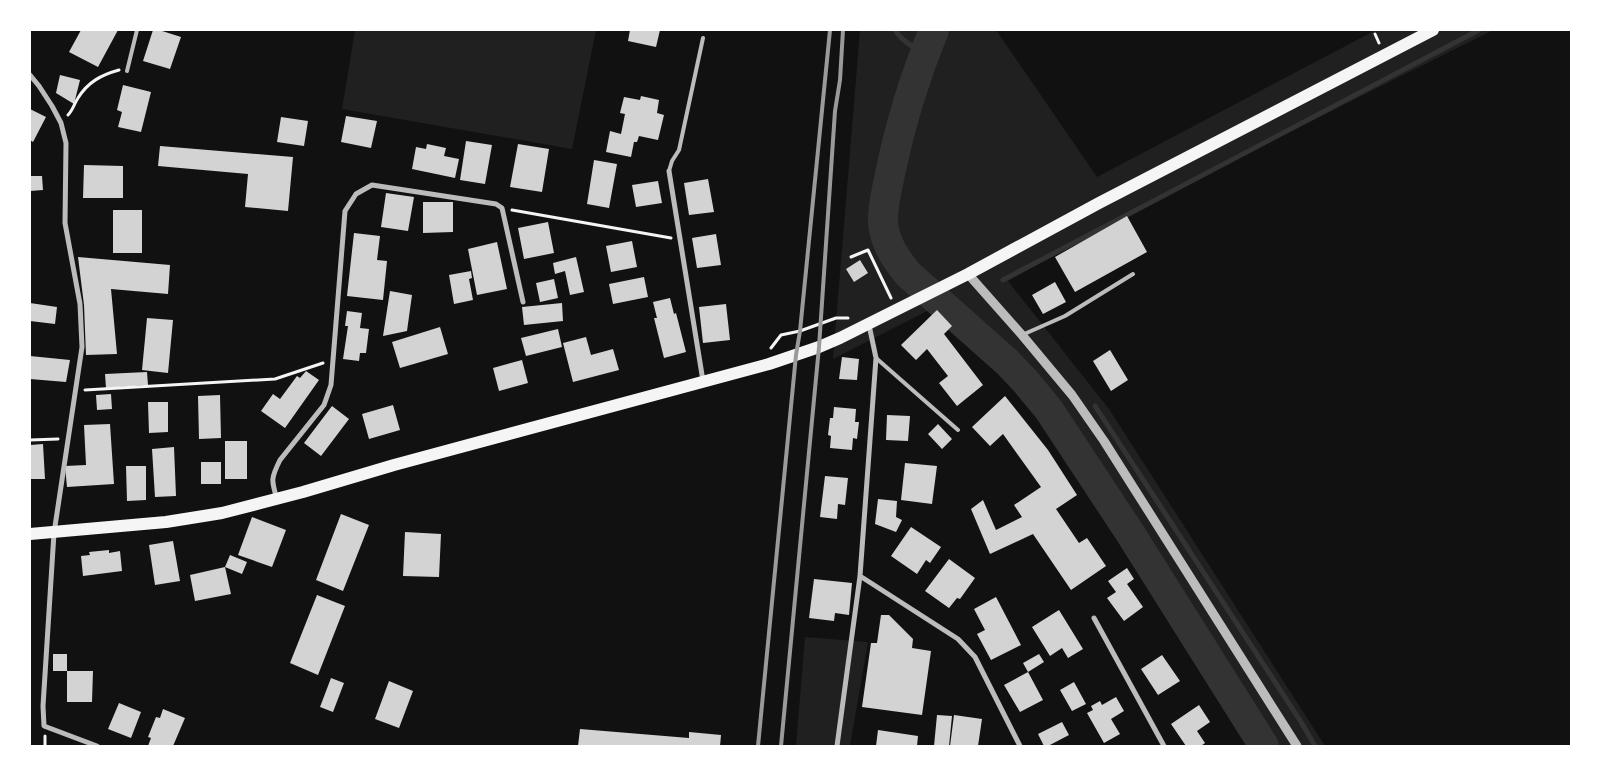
<svg xmlns="http://www.w3.org/2000/svg" width="1601" height="776" font-family="'Noto Sans',sans-serif">
<style>
.green{fill:#202020}
.lines{fill:none;stroke-linecap:round;stroke-linejoin:round}
.stream{stroke:#333;stroke-width:5}
.river{stroke:#333;stroke-width:30}
.building{fill:#d3d3d3}
.path{stroke:#f5f5f5;stroke-width:3}
.service{stroke:#bcbcbc;stroke-width:4}
.minor{stroke:#bcbcbc;stroke-width:5}
.tertiary{stroke:#bcbcbc;stroke-width:9}
.primary{stroke:#f5f5f5;stroke-width:12}
.rail{stroke:#9a9a9a;stroke-width:4}
</style>
<rect width="100%" height="100%" fill="#111"/>
<path class="green" d="M355,30H596L572,149L342,109Z
M860,30H996L1097,177L1376,30H1493L1133,211L1008,281L1109,409L1325,746H1251L1032,402L1005,370L939,305L833,359Z
M805,637L868,642L850,746H796Z"/>
<g class="lines">
<path class="stream" d="M895,30C902,41 913,47 924,53
M1003,280L1479,30
M1095,406L1301,722L1315,746"/>
<path class="river" d="M934,30C915,76 900,125 890,174C887,190 882,207 883,223C885,244 896,259 908,274L1007,362L1026,382L1049,410L1130,533L1264,746"/>
</g>
<path class="building" d="M81,30H118L98,67L69,52Z
M153,30H159L181,37L170,69L143,61Z
M630,30H660L656,47L628,41Z
M60,75L80,80L74,104L56,93Z
M123,85L151,92L141,132L118,127L122,112L117,110Z
M641,96L659,100L657,113L664,115L658,140L639,136L637,142H634L631,157L606,152L610,131L621,134L625,114L620,113L624,97L640,100Z
M30,109L46,117L33,142L30,140Z
M346,116L377,121L371,148L341,142Z
M281,117L308,121L304,146L277,142Z
M466,141L492,145L485,184L460,180Z
M427,144L446,148L444,156L459,159L455,178L412,169L416,147L426,149Z
M518,144L549,149L542,192L510,187Z
M160,146L293,157L288,211L245,207L248,174L158,166Z
M594,160L617,164L609,208L587,204Z
M84,165L123,166V198H83Z
M30,176H42L43,190L30,191Z
M708,179L714,212L689,215L684,183Z
M658,181L662,203L636,207L632,185Z
M386,193L414,197L408,231L381,227Z
M423,202H453V232L423,233Z
M113,210H142V253H113Z
M1127,216L1147,252L1075,292L1055,257Z
M548,222L554,253L524,259L518,228Z
M354,233L380,236L377,260L387,261L383,300L347,296Z
M716,234L721,265L697,268L692,238Z
M632,241L637,267L611,272L606,246Z
M497,242L507,289L477,295L468,249Z
M78,257L170,265L168,294L111,289L117,354L86,355L84,305Z
M576,257L584,292L570,295L565,271L555,274L553,263Z
M860,260L868,273L854,282L846,269Z
M471,271L472,278L469,279L473,300L454,304L449,275Z
M644,277L648,297L613,304L609,284Z
M554,279L558,298L540,302L536,283Z
M1055,282L1066,302L1043,314L1032,295Z
M390,291L412,295L407,331L383,336Z
M670,298L674,314L676,313L686,352L664,358L654,318H657L653,302Z
M30,303L57,307L55,324L30,321Z
M562,303L563,321L524,325L522,307Z
M726,304L730,340L703,343L699,307Z
M937,310L952,326L944,334L983,385L957,406L939,383L948,376L927,349L916,360L901,345Z
M347,311L362,313L360,328L369,329L366,353H360L359,361L343,359L348,326H345Z
M147,318L173,320L168,373L142,370Z
M440,327L448,354L400,368L392,342Z
M558,329L562,347L526,356L521,338Z
M586,337L591,355L613,349L619,370L573,382L563,343Z
M1110,350L1128,380L1111,391L1093,361Z
M30,356L70,360L66,382L30,379Z
M842,357L859,359L857,380L839,379Z
M522,360L528,383L499,391L493,368Z
M306,371L319,380L285,428L261,411L273,394L280,399L297,376L300,378Z
M147,372L148,385L106,388L105,374Z
M111,394L112,409L97,410L96,395Z
M220,395L221,438L199,439L198,396Z
M1005,396L1048,450L1077,495L1056,509L1079,543L1087,538L1106,566L1071,590L1033,534L990,554L971,509L983,500L996,530L1022,517L1014,505L1041,487L1003,434L990,446L972,427Z
M148,402H168V432L149,433Z
M393,405L400,430L369,439L362,414Z
M332,406L349,419L321,456L304,443Z
M834,407L856,409L855,422H859L857,439L853,438L852,450L830,448L831,436L828,435L830,418H833Z
M887,415L910,416L908,441L886,440Z
M110,424L114,484L67,487L65,466L86,465L84,425Z
M938,424L952,439L942,449L928,434Z
M225,441H247V479H225Z
M43,444L45,479H30V445Z
M174,447L176,496L155,497L152,449Z
M201,462H221V484H201Z
M905,463L937,466L932,504L901,500Z
M126,466H146V500L127,501Z
M825,476L848,478L845,505L838,504L837,519L820,517Z
M878,499L897,501L896,517L902,520L896,532L875,524Z
M341,514L369,525L343,591L316,580Z
M252,517L286,530L272,567L238,555Z
M911,527L941,547L930,563L926,560L917,574L891,556Z
M405,532L441,534L439,577L403,576Z
M173,541L180,581L155,585L149,545Z
M109,550V553L120,551L122,571L83,576L81,556L90,555L89,552Z
M230,555L247,562L242,574L225,567Z
M949,559L975,578L960,599L957,598L949,608L925,591Z
M225,567L231,594L195,601L190,575Z
M1127,568L1134,579L1127,584L1143,607L1124,621L1107,598L1116,592L1108,581Z
M814,579L852,583L849,615L835,613L834,621L809,618Z
M317,595L345,606L318,675L290,663Z
M996,597L1021,645L991,660L977,634L985,630L974,609Z
M1059,610L1083,649L1068,658L1062,648L1050,656L1032,627Z
M881,615H889L913,639L912,648L931,651L922,715L862,707L871,643H877Z
M53,654H67V671H93L92,702H67V671H53Z
M1039,654L1044,662L1028,672L1023,663Z
M1162,655L1180,681L1158,695L1141,669Z
M1028,672L1043,700L1020,712L1004,685Z
M331,678L344,683L333,712L320,707Z
M389,681L413,691L399,728L375,719Z
M1074,682L1086,704L1072,711L1060,690Z
M1116,697L1124,711L1111,719L1120,734L1104,743L1087,713L1093,710L1091,706L1100,701L1102,705Z
M119,703L141,712L131,738L108,729Z
M1199,705L1210,722L1197,731L1205,743L1201,746H1186L1171,724Z
M163,709L185,718L173,746H148L151,738L148,737L156,717L160,718Z
M937,715L952,716L949,746H934Z
M954,715L982,719L978,746H950Z
M1062,722L1069,735L1048,746H1044L1038,734Z
M580,729L689,738V732L721,735L720,746H578Z
M878,730L918,736L917,746H876Z"/>
<g class="lines">
<path class="path" d="M1375,34L1379,43
M68,115C73,110 74,104 78,98C88,82 101,75 119,70
M512,210L671,238
M851,257L868,250L891,298
M771,348L781,335L800,331L836,318H848
M85,390L275,379L323,363
M30,440L58,439
M45,736V746"/>
<path class="service" d="M127,71L137,30
M669,171L672,161L679,150L703,38
M1022,335L1065,316L1133,274
M876,358L958,430"/>
<path class="minor" d="M30,75L39,86L52,106L61,123L66,143L65,223L80,304L82,347L54,533L43,706L44,726L97,746
M669,171L703,381
M277,499C271,480 271,478 280,460L324,405L331,385L345,211L356,194L372,185L496,204L502,208L523,302
M860,576L958,639L975,657L1020,746
M1094,618L1164,746
M837,746L860,576L876,358L869,325"/>
<path class="tertiary" d="M968,274L1022,335L1072,395L1104,441L1297,746"/>
<path class="primary" d="M30,534L166,522L222,513L303,492L394,465L769,364L819,347L840,338L968,274L1099,203L1433,30"/>
<path class="rail" d="M758,746L796,355L800,331L830,30
M781,746L819,347L835,111L840,80L843,30"/>
</g>
<rect width="1601" height="776" fill="none" stroke="#ffffff" stroke-width="62"/>
</svg>
